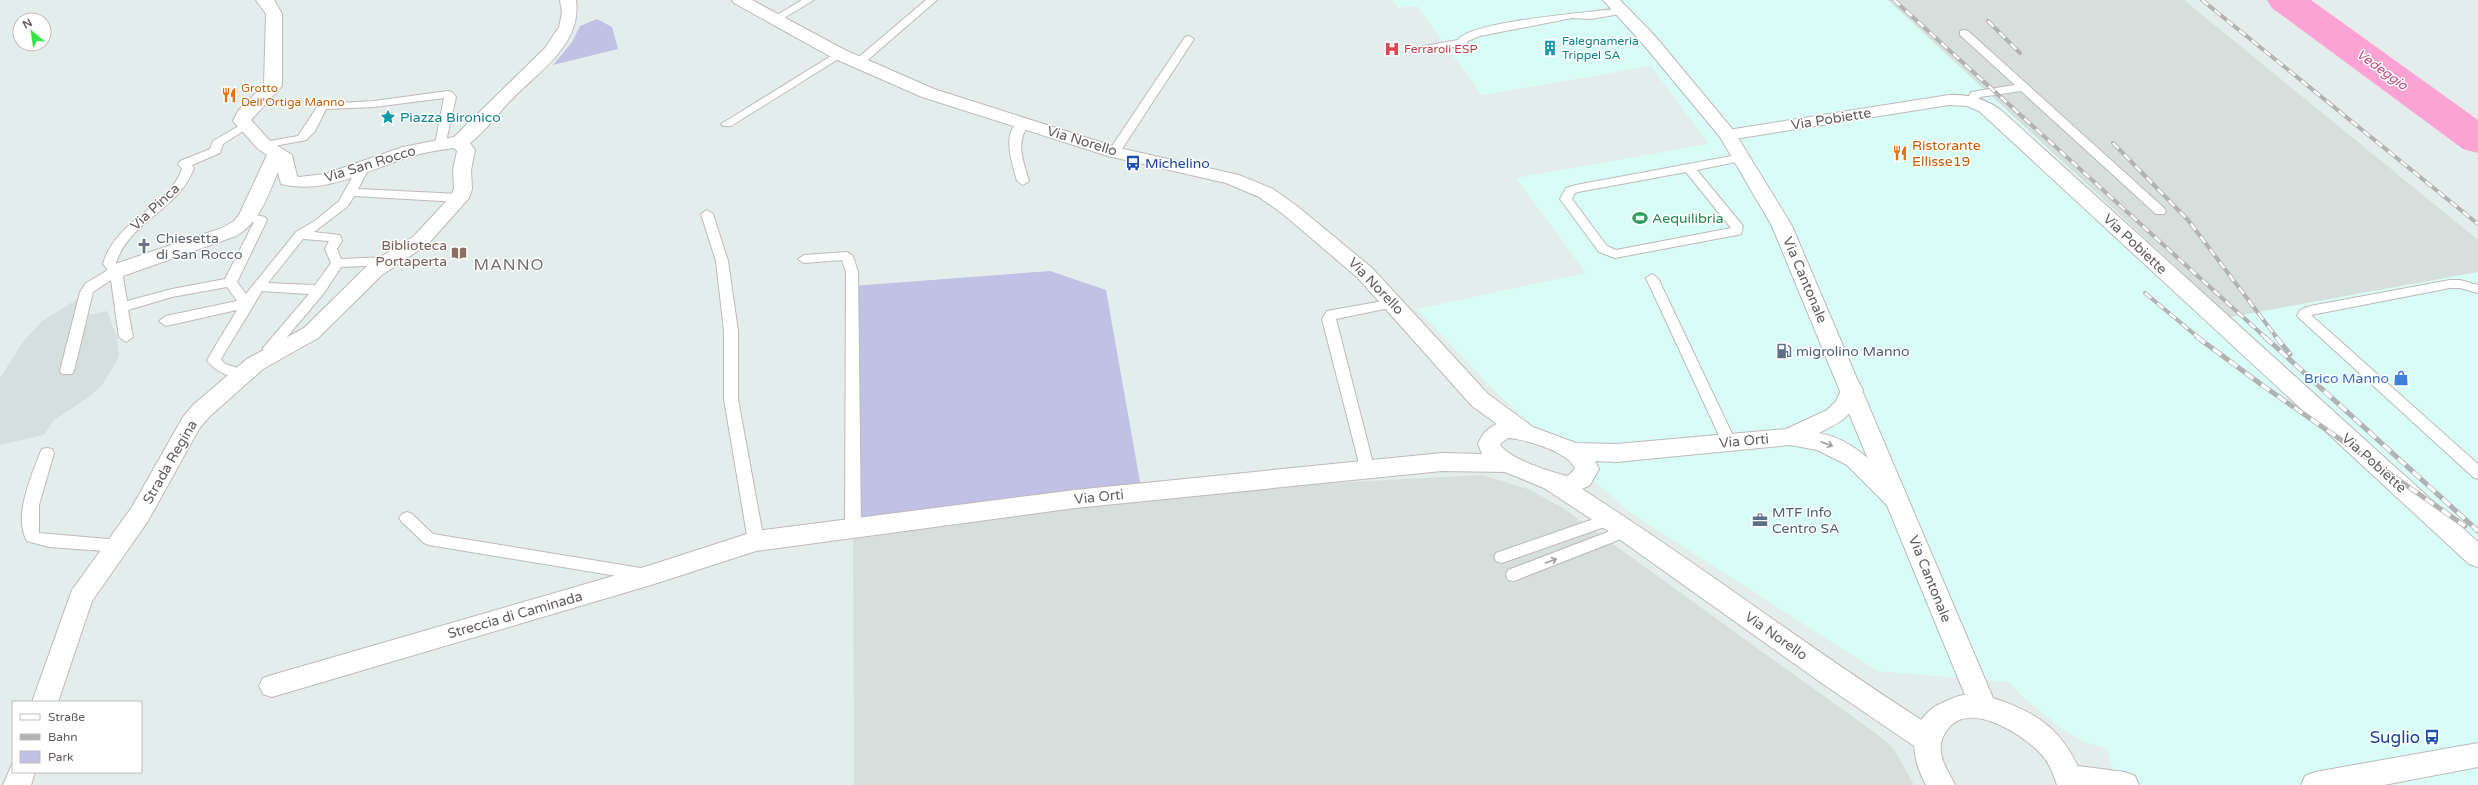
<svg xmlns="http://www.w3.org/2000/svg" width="2478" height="785" font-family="'Varela Round',sans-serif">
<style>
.commercial{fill:#d8fdf6}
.industrial{fill:#d7dfdd}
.education{fill:#d4e0de}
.green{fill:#c1c0e5}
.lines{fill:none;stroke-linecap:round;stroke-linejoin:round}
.river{fill:#fda3d4;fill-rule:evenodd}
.service-casing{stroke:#bfb8bb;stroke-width:2}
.minor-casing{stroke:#bfb8bb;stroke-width:2}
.secondary-casing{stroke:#bfb7b9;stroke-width:2}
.service{fill:#fff;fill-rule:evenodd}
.minor{fill:#fff;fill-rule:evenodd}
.secondary{fill:#fff;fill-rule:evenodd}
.rail-far1-casing{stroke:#b3b2b3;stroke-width:4}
.rail-casing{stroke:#b3b2b3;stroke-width:5}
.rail-far1{stroke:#fff;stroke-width:2.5;stroke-dasharray:8;stroke-linecap:butt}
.rail{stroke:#fff;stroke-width:3.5;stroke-dasharray:10;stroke-linecap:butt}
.oneway{stroke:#a19d9f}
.labels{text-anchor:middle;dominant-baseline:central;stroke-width:3;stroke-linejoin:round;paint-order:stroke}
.far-culture-label{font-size:12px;fill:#0d838f;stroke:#fff;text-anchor:start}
.far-health-label{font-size:12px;fill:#be3a42;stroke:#fff;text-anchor:start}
.far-food-label{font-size:12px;fill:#c56008;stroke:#fff;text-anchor:start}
.far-water-label{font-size:13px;font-style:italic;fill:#c1467e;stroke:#fff}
.culture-label{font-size:14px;fill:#0d838f;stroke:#fff;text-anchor:start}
.street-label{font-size:14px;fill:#635b5f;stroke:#fff}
.food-label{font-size:14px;fill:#c56008;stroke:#fff;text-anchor:start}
.transit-label{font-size:14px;fill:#164399;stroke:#fff;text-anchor:start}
.leisure-label{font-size:14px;fill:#27864d;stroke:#fff;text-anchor:start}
.worship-label{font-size:14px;fill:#5b616d;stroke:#fff;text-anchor:start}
.education-label{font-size:14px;fill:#785e54;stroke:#fff;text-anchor:end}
.service-label{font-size:14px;fill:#4e5e75;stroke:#fff;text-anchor:start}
.shop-label{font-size:14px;fill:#366cbe;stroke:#fff;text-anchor:end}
.quarter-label{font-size:16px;letter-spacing:1px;fill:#756c71;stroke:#fff}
.near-transit-label{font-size:17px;fill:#164399;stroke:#fff;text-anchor:end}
</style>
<rect width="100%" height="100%" fill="#e3eeec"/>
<path class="commercial" d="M1392,0H1888L2230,317L2478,272V785H2118L2107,749L2085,742L2064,730L2023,697L2009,682L1877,671L1628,511L1497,393L1417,309L1586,273L1516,178L1709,144L1651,66L1482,95L1417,6L1398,8Z"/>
<path class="industrial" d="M1888,0H2184L2478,240V272L2230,317Z
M1482,475L1528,489L1563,508L1878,735L1894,749L1914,785H854L853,527L1142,493Z"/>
<path class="education" d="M79,298L74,318L107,311L117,338L119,355L115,364L102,385L90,396L53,421L44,435L0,445V378L23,342L42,321Z"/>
<path class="green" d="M597,19L612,27L618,49L553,65L572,42L580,26Z
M1050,271L1106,290L1142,493L853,527L852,286Z"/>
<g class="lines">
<path class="river" d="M2267,0H2311L2478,120V153L2463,149L2272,8Z"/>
<g class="service-casing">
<path id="service" d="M802,0H814L779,21H771L770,19Z
M926,0H937L862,65H854V61Z
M1622,8L1627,11L1626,13L1591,19L1572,18L1480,36L1468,41L1466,45L1418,53L1413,50L1418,47L1458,40C1469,21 1596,12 1622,8Z
M1964,30L1968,31L2164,208L2166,211L2164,214H2156L2021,91L1980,97L1976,104H1968L1966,102L1971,92L2015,85L1960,35V31Z
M1189,36L1194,39L1120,152L1118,154H1110L1108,152L1185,37Z
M839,51L843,52V56L731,126H723L721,124Z
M448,91L452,92L456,97L445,146H437L435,144L444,98L374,107L326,109L315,131L306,140L264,148L258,145L264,142L298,136L319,104L374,101Z
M1023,121L1029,124C1015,143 1023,160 1029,181L1023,185L1017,181C1013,166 999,127 1023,121Z
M244,123L248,124V128L223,144L220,153L192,165L194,168C179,210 129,221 116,263L122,271L127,301L172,289L225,279L254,222L244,220L242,217L248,213L265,217L267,220L237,282L246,294L296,232L316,220L339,201L360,163H368L370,166L358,189L459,194L465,198L459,202L354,196L348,206L314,232L340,235L342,241L337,249L341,259L388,257L394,261L388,265L341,267L324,293L276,350L279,354L277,357L272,359L264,354L263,348L309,294L262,291L221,359L225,364L247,371L249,374L247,377C234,381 214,371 207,360L237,310L166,326L159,321L166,316L237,301L227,287L172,297L128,310L133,337L126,342L119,337L111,280L93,292L74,371L72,374H62L60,371L80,292L86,283L108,270L103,264C117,217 167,210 182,169L178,164L180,161L210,149L213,141ZM303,239L329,241L325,249L331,263L315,285L268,283Z
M1742,154L1748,158L1746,160L1697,170L1743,226L1741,234L1737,235L1615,258L1599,252L1560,199L1566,188L1576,185ZM1686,172L1731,228L1616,250L1607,246L1572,199L1575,193L1578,192Z
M707,210L713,214L728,261L738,331V399L764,541L761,545L756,547L751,545L748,541L724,399V331L716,261L701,214Z
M847,252L853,256L858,272L861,527L858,531L853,533L848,531L845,527L846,272L842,260L804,263L798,259L804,255Z
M1652,274L1658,278L1736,442L1734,446H1724L1722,442L1646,278Z
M2450,280H2460L2478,285V293L2460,288H2450L2311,315L2478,464V479L2473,477L2297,316L2300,310L2310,306Z
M1394,299L1401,303L1399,306L1336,319L1375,471L1373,475H1363L1361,471L1322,319L1327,311Z
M47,448L52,449L54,453L39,505V533L119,540L124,542L127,546L124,550L119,552L49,547L27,541C13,516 31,478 40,453L42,449Z
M407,512L412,514L433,534L647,569L653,570L655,575L653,580L647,581L429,545L424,543L402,522L399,518L402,514Z
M1608,514L1613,516L1616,520L1613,524L1502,563L1496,561L1494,557L1496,553Z
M1626,525L1631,527L1634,531L1631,535L1514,581L1508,580L1506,575L1508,570Z"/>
</g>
<g class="minor-casing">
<path id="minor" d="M256,0H274L282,14V86L251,120L270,141L292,155L297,176L299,177L325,174L403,147L454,137L545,48L559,27L562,13L560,0H576C582,45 540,70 512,99C498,113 486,131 470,143L475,150L471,170L472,189L469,198L428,244L382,275L318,338L263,369L209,417L199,429L148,521L92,601L58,702H32L72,590L132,507L183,417L193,405L247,359L304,328L368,265L414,236L451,196L454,189L453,170L457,151L454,148C439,150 424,152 409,157C367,170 326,195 281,184L278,172C267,197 260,222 236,236L123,276L116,278L109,276L106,271L109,266L222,228L234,221L239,215L267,155L258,149L233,121L238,111L264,85L266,14Z
M732,0H752L845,50L934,89L1119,148L1239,175L1273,189L1297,206L1372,268L1488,394L1533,427L1576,443L1616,444L1786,429L1827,410L1836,401L1844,384L1852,382L1860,384L1863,390C1851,416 1844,421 1819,433C1855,439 1881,470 1905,495L1909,501L1905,507L1897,510L1889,507L1847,465L1817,450L1790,445L1616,462L1595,461L1599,469L1590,485L1582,489C1703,566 1816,654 1937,730L1941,739L1937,748L1927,751L1917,748L1823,684L1591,519L1544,488L1505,472L1442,471L1075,508L756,551L651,585L272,697L263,694L259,686L263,678L272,675L651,565L756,531L1075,490L1442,453L1482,454L1478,444C1483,433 1486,429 1497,424L1472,406L1358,278L1283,214L1259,197L1226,183L1108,156L922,97L833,58L734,3ZM1508,438C1524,439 1570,452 1575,469L1568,476C1553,473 1506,458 1500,444Z
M1949,95C1969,94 1987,99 2002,111L2478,542V567L2469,564L1979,111L1967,106L1949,105L1728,140L1722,139L1719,135L1722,131L1728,130Z
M2478,743V767L2384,785H2301L2305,776L2315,772Z
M13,762V772H35L31,785H3Z
M2070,765L2125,772L2135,776L2139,785H2059L2056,778L2060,769Z"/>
</g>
<g class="secondary-casing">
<path id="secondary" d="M1603,0H1620L1655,36L1734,131L1792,226L1993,698C2043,714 2068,735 2085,785H2057C2053,773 2049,762 2040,753C2022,734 1969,700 1948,729C1942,737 1940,742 1941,752C1942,764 1950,774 1955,785H1926C1909,754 1907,718 1944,702C1951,699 1958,695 1965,695L1772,226L1720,137L1643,44Z"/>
</g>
<use href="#service" class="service"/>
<use href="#minor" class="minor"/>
<use href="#secondary" class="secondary"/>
<g class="rail-far1-casing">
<path id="rail-far1" d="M1894,0L2266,338
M2202,0L2478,224
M1988,21L2020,53
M2113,143L2188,220L2277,338
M2145,293L2199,338"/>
</g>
<g class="rail-casing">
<path id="rail" d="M2197,337L2262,385L2465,526
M2265,337L2478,531
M2276,337L2290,354"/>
</g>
<use href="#rail-far1" class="rail-far1"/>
<use href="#rail" class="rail"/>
</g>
<defs><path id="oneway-shaft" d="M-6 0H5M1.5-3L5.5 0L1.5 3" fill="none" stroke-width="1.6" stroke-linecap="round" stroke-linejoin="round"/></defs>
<g class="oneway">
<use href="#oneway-shaft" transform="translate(1827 444) rotate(20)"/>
<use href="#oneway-shaft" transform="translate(1551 561) rotate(-20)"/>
</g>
<defs>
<g id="building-bare" transform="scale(1.2)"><path d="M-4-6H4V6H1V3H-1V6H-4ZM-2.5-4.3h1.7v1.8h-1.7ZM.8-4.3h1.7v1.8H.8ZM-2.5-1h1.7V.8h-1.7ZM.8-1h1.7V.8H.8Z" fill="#0f9aa8" stroke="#fff" stroke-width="2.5" paint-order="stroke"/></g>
<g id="hospital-bare" transform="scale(1.2)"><path d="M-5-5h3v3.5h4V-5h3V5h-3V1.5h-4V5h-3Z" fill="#e0444e" stroke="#fff" stroke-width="2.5" paint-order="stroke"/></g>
<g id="restaurant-bare" transform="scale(1.2)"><path d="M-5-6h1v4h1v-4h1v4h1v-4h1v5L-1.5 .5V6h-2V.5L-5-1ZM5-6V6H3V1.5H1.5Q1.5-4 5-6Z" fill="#e8710a" stroke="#fff" stroke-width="2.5" paint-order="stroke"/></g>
<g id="sight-bare" transform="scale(1.2)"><path d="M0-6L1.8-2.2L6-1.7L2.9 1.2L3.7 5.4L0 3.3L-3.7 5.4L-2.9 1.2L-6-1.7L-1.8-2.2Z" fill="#0f9aa8" stroke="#fff" stroke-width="2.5" paint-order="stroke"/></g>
<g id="bus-bare" transform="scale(1.2)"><path d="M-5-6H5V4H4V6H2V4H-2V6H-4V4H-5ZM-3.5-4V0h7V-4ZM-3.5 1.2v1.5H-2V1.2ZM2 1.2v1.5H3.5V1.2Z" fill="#1a4fb4" stroke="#fff" stroke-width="2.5" paint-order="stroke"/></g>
<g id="stadium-bare" transform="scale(1.2)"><path d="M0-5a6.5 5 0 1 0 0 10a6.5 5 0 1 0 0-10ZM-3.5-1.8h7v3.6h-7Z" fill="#2e9e5b" stroke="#fff" stroke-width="2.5" paint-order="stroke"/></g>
<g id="church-bare" transform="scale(1.2)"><path d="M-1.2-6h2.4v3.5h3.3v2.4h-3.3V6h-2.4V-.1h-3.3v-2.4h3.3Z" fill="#6b7280" stroke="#fff" stroke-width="2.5" paint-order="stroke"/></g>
<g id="library-bare" transform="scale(1.2)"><path d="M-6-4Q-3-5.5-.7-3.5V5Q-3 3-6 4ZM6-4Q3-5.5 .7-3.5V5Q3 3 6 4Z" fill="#8d6e63" stroke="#fff" stroke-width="2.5" paint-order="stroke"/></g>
<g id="fuel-bare" transform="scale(1.2)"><path d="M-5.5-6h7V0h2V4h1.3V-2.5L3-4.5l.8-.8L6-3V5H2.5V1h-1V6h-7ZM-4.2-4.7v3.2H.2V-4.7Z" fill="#5c6f8a" stroke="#fff" stroke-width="2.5" paint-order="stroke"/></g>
<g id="shop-bare" transform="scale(1.2)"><path d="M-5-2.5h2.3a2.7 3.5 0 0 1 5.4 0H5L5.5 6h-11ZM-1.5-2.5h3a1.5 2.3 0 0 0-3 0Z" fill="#3f7fe0" stroke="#fff" stroke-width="2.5" paint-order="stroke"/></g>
<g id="office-bare" transform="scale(1.2)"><path d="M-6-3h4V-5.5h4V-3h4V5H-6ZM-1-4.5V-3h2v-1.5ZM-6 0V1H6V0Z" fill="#5c6f8a" stroke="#fff" stroke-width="2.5" paint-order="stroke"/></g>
</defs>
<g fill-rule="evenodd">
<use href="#building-bare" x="1550" y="48"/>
<use href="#hospital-bare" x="1392" y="49"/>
<use href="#restaurant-bare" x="229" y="95"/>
<use href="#sight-bare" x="388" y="117"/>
<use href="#restaurant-bare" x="1900" y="153"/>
<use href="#bus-bare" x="1133" y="163"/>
<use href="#stadium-bare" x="1640" y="218"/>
<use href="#church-bare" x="144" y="246"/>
<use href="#library-bare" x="459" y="253"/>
<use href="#fuel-bare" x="1784" y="351"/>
<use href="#shop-bare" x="2401" y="378"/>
<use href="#office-bare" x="1760" y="520"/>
<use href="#bus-bare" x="2432" y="737"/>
</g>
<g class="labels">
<g class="far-culture-label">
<text x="1562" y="41">Falegnameria<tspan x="1562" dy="14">Trippel SA</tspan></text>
</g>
<g class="far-health-label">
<text x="1404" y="49">Ferraroli ESP</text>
</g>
<g class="far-food-label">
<text x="241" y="88">Grotto<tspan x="241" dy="14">Dell'Ortiga Manno</tspan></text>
</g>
<g class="far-water-label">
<text transform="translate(2382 70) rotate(36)">Vedeggio</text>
</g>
<g class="culture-label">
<text x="400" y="117">Piazza Bironico</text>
</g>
<g class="street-label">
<text transform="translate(1831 119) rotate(-9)">Via Pobiette</text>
<text transform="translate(1082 141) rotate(17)">Via Norello</text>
<text transform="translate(370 164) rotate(-17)">Via San Rocco</text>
<text transform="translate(155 207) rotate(-43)">Via Pinca</text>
<text transform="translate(2135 244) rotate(43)">Via Pobiette</text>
<text transform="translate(1805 280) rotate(67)">Via Cantonale</text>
<text transform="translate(1376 286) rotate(46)">Via Norello</text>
<text transform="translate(1744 441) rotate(-5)">Via Orti</text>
<text transform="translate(170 462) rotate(-60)">Strada Regina</text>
<text transform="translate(2374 463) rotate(42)">Via Pobiette</text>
<text transform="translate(1099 497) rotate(-6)">Via Orti</text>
<text transform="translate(1930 579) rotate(68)">Via Cantonale</text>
<text transform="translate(515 615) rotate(-16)">Streccia di Caminada</text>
<text transform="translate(1776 636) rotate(35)">Via Norello</text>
</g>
<g class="food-label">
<text x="1912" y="145">Ristorante<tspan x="1912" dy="16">Ellisse19</tspan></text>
</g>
<g class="transit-label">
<text x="1145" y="163">Michelino</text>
</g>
<g class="leisure-label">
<text x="1652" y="218">Aequilibria</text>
</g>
<g class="worship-label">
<text x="156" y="238">Chiesetta<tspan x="156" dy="16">di San Rocco</tspan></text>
</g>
<g class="education-label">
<text x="447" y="245">Biblioteca<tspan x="447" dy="16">Portaperta</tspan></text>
</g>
<g class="service-label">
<text x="1796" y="351">migrolino Manno</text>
<text x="1772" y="512">MTF Info<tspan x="1772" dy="16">Centro SA</tspan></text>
</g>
<g class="shop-label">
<text x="2389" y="378">Brico Manno</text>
</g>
<g class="quarter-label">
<text x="509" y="265">MANNO</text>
</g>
<g class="near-transit-label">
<text x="2420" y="737">Suglio</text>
</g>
</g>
<rect x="12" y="701" width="130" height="72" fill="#ffffff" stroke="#c1bdbf"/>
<rect x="20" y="714" width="20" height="6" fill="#ffffff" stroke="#c1bdbf"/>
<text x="48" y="721" font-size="12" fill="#635b5f">Straße</text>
<rect x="20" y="734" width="20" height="6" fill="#b3b2b3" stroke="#c1bdbf"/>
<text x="48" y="741" font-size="12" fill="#635b5f">Bahn</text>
<rect x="20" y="751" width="20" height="12" fill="#c1c0e5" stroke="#c1bdbf"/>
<text x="48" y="761" font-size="12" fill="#635b5f">Park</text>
<g transform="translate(32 32) rotate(331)"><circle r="19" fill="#ffffff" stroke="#c1bdbf"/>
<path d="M0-3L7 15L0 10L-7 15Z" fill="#31e644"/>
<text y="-6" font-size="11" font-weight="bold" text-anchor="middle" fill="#635b5f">N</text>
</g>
</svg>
